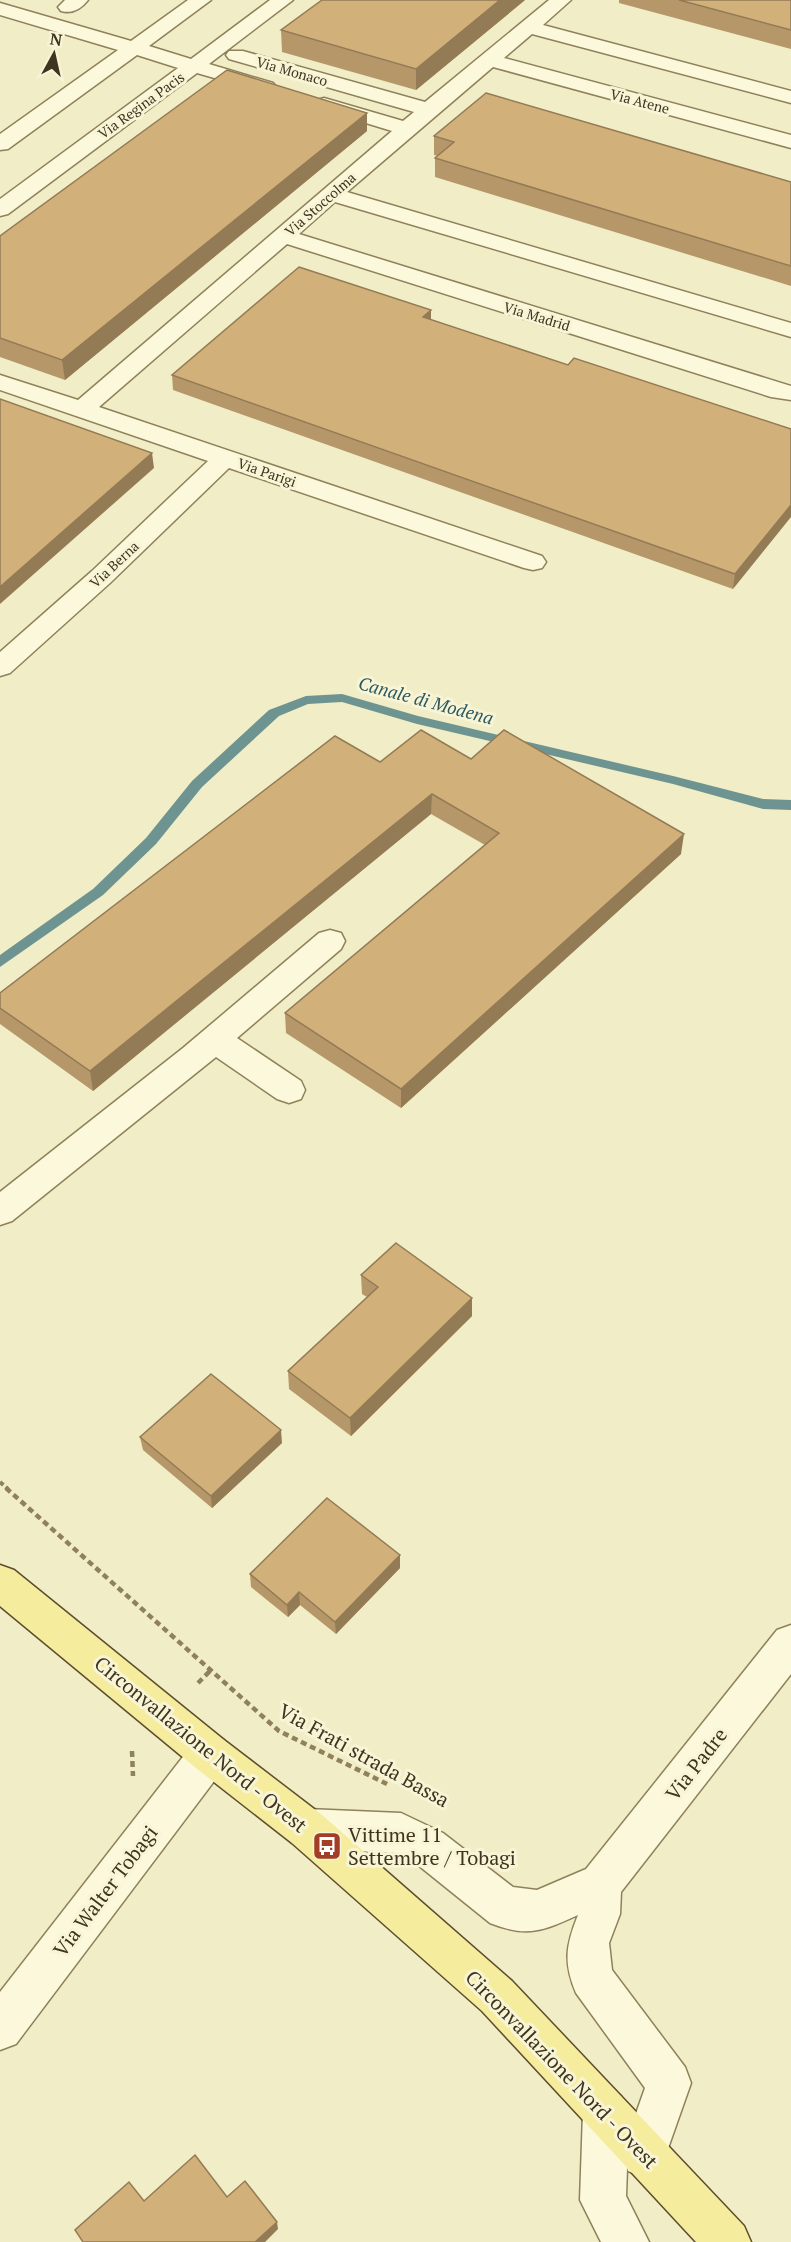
<svg xmlns="http://www.w3.org/2000/svg" width="791" height="2242" font-family="'PT Serif',serif">
<style>
.lines{fill:none;stroke-linecap:round;stroke-linejoin:round}
.stream{fill:#6e9492;fill-rule:evenodd}
.minor-casing{stroke:#8f815a;stroke-width:3}
.major-casing{stroke:#5c4d2e;stroke-width:3}
.path-far1{stroke:#8f815a;stroke-width:4;stroke-dasharray:4.5 3;stroke-linecap:butt}
.path{stroke:#8f815a;stroke-width:4.5;stroke-dasharray:6 4;stroke-linecap:butt}
.minor{fill:#fbf8db;fill-rule:evenodd}
.major{fill:#f6ec9d;fill-rule:evenodd}
.wall{fill:#b59769}
.shaded-wall{fill:#937b55}
.building{fill:#d2b07a;stroke:#937b55;stroke-width:1.5}
.labels{text-anchor:middle;dominant-baseline:central;stroke-width:6;stroke-linejoin:round;paint-order:stroke}
.far-street-label{font-size:14px;fill:#3e341f;stroke:#f8f5d7}
.water-label{font-size:18px;font-style:italic;fill:#2d585f;stroke:#f8f5d7}
.near-street-label{font-size:20px;fill:#3e341f;stroke:#f8f5d7}
.near-poi-label{font-size:20px;fill:#3e341f;stroke:#f8f5d7;text-anchor:start}
</style>
<rect width="100%" height="100%" fill="#f1edc6"/>
<g class="lines">
<path class="stream" d="M342,694L418,716L673,776L763,799L791,800V810L763,809L673,784L417,724L342,702L308,704L279,716L202,787L156,844L103,895L0,967V955L93,889L146,838L192,781L269,710L306,696Z"/>
<g class="minor-casing">
<path id="minor" d="M65,0H88C81,9 72,14 61,11L58,7Z
M188,0H211L149,46L191,59L270,0H293L209,64L273,83L276,87L273,91L266,93L197,73L8,214L0,216V199L178,68L137,55L8,149L0,150V134L118,50L0,15V3L131,41Z
M549,0H571L543,25L791,91V103L532,34L504,58L791,135V148L493,67L347,192L791,323V337L335,202L299,234L791,386V400L771,397L287,244L99,407L542,556L546,562L542,568L533,570L524,568L229,468L110,583L10,673L0,676V652L92,571L208,461L0,390V375L78,400L392,131L317,108L314,104L317,100L324,98L331,100L403,121L414,112L229,59L226,55L229,51H243L425,102Z
M330,930L341,933L345,941L341,949L237,1038L301,1081L305,1090L301,1099L289,1103L277,1099L216,1057L12,1221L0,1225V1192L183,1048L319,933Z
M791,1625V1674L621,1892L620,1914L609,1943L612,1970L685,2067L691,2083L660,2171L644,2178L628,2171L627,2168L626,2196L649,2242H601L580,2200L583,2112L589,2096L605,2090L621,2096L627,2112V2139L645,2088L576,1993C563,1962 566,1945 578,1915C543,1931 527,1938 490,1923L413,1861L397,1853L307,1849L292,1843L286,1829L292,1815L307,1809L401,1813L443,1833L513,1887L537,1890L586,1869L777,1630Z
M210,1735L224,1740L230,1754L224,1768L16,2044L0,2050V1992L196,1740Z"/>
</g>
<g class="major-casing">
<path id="major" d="M0,1565L14,1570L224,1740L322,1815L512,1981L744,2226L751,2242H696L482,2011L292,1843L196,1768L0,1606Z"/>
</g>
<path class="path-far1" d="M0,1482L8,1489"/>
<path class="path" d="M6,1488L279,1731L387,1784
M198,1683L210,1671
M132,1751L133,1776"/>
<use href="#minor" class="minor"/>
<use href="#major" class="major"/>
</g>
<path class="wall" d="M525,0L416,90L282,52L281,30Z
M619,0H791V49L619,3Z
M367,131L65,380L0,357V236Z
M434,136L791,182V286L435,177V158L438,156L434,155Z
M431,310V320L568,365L791,429L733,589L173,390L172,375Z
M471,759L681,854L401,1108L286,1033L285,1013L485,845L431,814L93,1091L0,1024V993L380,762Z
M361,1275L472,1316L351,1436L289,1389L288,1371L367,1297L362,1294Z
M140,1437L282,1443L212,1508L143,1450Z
M400,1568L336,1634L300,1605L288,1617L251,1587L250,1574Z"/>
<path class="shaded-wall" d="M500,0H525L416,90V69Z
M367,113V131L65,380L62,360Z
M431,310V325L423,317Z
M152,453L154,468L0,604V587Z
M791,505V517L733,589L735,574Z
M432,794L431,814L93,1091L90,1071Z
M684,834L681,854L401,1108V1089Z
M472,1298V1316L351,1436L350,1418Z
M281,1430L282,1443L212,1508L211,1496Z
M400,1555V1568L336,1634L335,1622Z
M299,1592L300,1605L288,1617L287,1605Z
M277,2222L278,2229L265,2242H255Z"/>
<path class="building" d="M322,0H500L416,69L281,30Z
M679,0H791V30Z
M227,70L367,113L62,360L0,338V236Z
M486,93L791,182V266L435,158L454,142L434,136Z
M299,267L431,310L423,317L568,365L574,358L791,429V505L735,574L172,375Z
M0,399L152,453L0,587Z
M421,730L471,759L504,730L684,834L401,1089L285,1013L499,833L432,794L90,1071L0,1008V993L335,736L380,762Z
M396,1243L472,1298L350,1418L288,1371L378,1287L361,1275Z
M211,1374L281,1430L211,1496L140,1437Z
M327,1498L400,1555L335,1622L299,1592L287,1605L250,1574Z
M195,2155L227,2197L245,2181L277,2222L255,2242H83L75,2230L129,2182L144,2201Z"/>
<defs>
<g id="bus-square" transform="scale(1.5)"><rect x="-9" y="-9" width="18" height="18" rx="4" fill="#a23e26" stroke="#f8f5d7"/><path d="M-5-6H5V4H4V6H2V4H-2V6H-4V4H-5ZM-3.5-4V0h7V-4ZM-3.5 1.2v1.5H-2V1.2ZM2 1.2v1.5H3.5V1.2Z" fill="#fff"/></g>
</defs>
<g fill-rule="evenodd">
<use href="#bus-square" x="327" y="1846"/>
</g>
<g class="labels">
<g class="far-street-label">
<text transform="translate(292 71) rotate(16)">Via Monaco</text>
<text transform="translate(640 101) rotate(15)">Via Atene</text>
<text transform="translate(141 105) rotate(-36)">Via Regina Pacis</text>
<text transform="translate(320 204) rotate(-41)">Via Stoccolma</text>
<text transform="translate(537 316) rotate(17)">Via Madrid</text>
<text transform="translate(267 472) rotate(19)">Via Parigi</text>
<text transform="translate(114 564) rotate(-43)">Via Berna</text>
</g>
<g class="water-label">
<text transform="translate(426 700) rotate(15)">Canale di Modena</text>
</g>
<g class="near-street-label">
<text transform="translate(201 1744) rotate(39)">Circonvallazione Nord - Ovest</text>
<text transform="translate(364 1755) rotate(29)">Via Frati strada Bassa</text>
<text transform="translate(696 1764) rotate(-52)">Via Padre</text>
<text transform="translate(105 1891) rotate(-53)">Via Walter Tobagi</text>
<text transform="translate(562 2069) rotate(46)">Circonvallazione Nord - Ovest</text>
</g>
<g class="near-poi-label">
<text x="348" y="1834">Vittime 11<tspan x="348" dy="23">Settembre / Tobagi</tspan></text>
</g>
</g>
<g transform="translate(54 54) rotate(8)" stroke="#f8f5d7" stroke-width="4.5" paint-order="stroke">
<path d="M0-4.5L10 22L0 15L-10 22Z" fill="#3e341f"/>
<text y="-9" font-size="16" font-weight="bold" text-anchor="middle" fill="#3e341f">N</text>
</g>
</svg>
